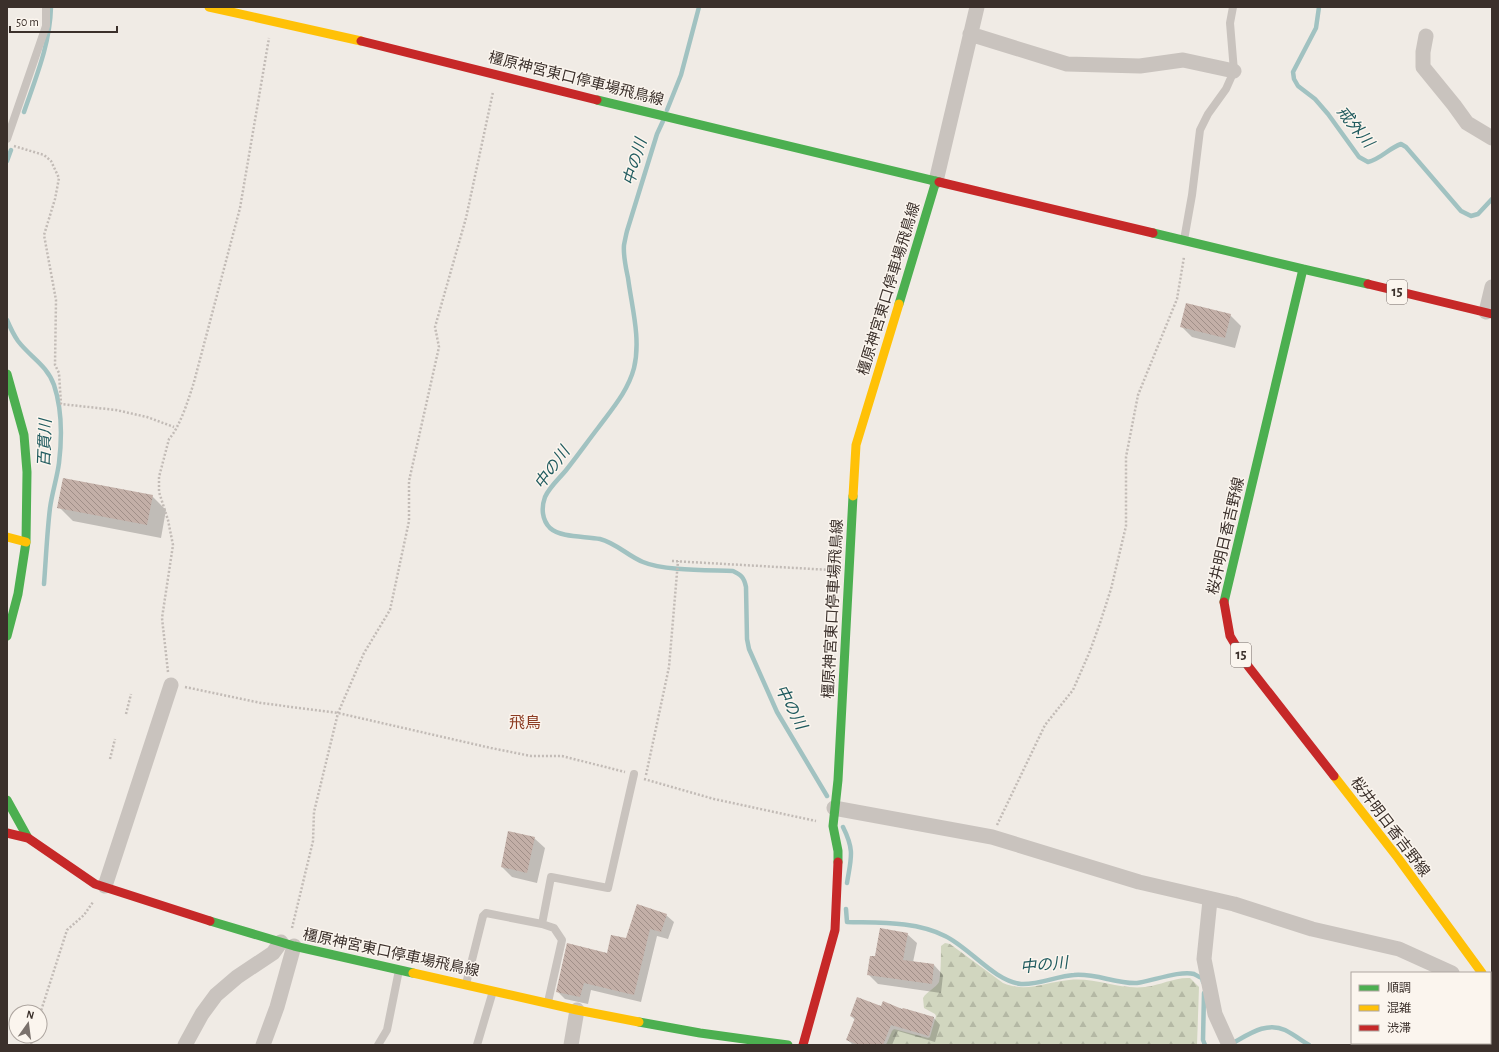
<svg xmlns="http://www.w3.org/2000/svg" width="1499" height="1052" font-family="'Alegreya Sans','Noto Sans JP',sans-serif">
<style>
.forest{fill:url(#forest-firs)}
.shadow{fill:#0003}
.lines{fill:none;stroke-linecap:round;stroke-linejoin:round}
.stream{stroke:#a1c2c1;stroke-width:4.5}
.building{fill:url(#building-back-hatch)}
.path{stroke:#c2bbb6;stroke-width:2.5;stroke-dasharray:2 2;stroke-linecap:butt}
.lane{stroke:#c9c3be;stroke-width:8}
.street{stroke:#c9c3be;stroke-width:15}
.fast{stroke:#4caf50;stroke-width:9}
.slow{stroke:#ffc107;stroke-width:9}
.jam{stroke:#c62828;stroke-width:9}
.labels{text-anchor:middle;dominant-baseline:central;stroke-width:3;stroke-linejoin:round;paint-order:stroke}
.shield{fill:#fbf5ee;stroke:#756b66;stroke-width:1}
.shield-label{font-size:14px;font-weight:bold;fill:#3b302b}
.street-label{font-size:15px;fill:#3b302b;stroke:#fbf5ee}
.water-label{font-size:16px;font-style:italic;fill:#1f5a5e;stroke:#fbf5ee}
.neighbourhood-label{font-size:16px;fill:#8c3b22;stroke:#fbf5ee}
</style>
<defs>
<pattern id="forest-firs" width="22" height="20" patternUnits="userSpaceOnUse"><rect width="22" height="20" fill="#d1d6bf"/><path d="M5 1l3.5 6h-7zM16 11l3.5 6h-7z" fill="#b4b8a4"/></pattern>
<pattern id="building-back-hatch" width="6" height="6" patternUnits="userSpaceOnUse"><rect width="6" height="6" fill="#c3afa7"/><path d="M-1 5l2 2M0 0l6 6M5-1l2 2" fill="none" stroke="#a08f88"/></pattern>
</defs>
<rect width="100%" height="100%" fill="#f0ebe5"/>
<path class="forest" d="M945,943L950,944L1003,983C1026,993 1046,982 1069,980C1095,977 1120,990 1145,987C1161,985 1175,977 1190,978L1199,987L1197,1045H886L892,1031L894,1029L928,1038L930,1037L936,1016L935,1014L924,1008L923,998C927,991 936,988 939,982C941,975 941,954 941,946Z"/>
<path class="shadow" d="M1230,315L1241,326L1235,348L1192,337L1181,326Z
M152,496L166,510L161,538L73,521L59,507Z
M534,838L545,848L537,883L512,877L502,867Z
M666,915L674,922L668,939L657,936L641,1002L591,990L588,1004L565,999L557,991L627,939Z
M907,934L917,943L913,962L934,965L943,975L941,993L878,984L869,975L876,957Z
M881,1008L903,1011V1009L934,1018L940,1025L935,1042L898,1031L892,1045H853L847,1039L855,1020L851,1016Z"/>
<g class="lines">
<path class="stream" d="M1319,7L1316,28L1293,72L1294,79L1298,86L1315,99L1328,114L1359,157L1368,162C1381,159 1389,148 1401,144L1406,147L1461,211L1471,216L1478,214L1492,199
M667,110L681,75L699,7
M24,112C36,77 50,44 51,7
M663,121L657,134L627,231C626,235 625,240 624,245C623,256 626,268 628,278C632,308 641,339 634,368C628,391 612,409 598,428C588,441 578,455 567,469C560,478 550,486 545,497C541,508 542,520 550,528C561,538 586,536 600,539C616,543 628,556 643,562C664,571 708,570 733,571C741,575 744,577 746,587L747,639L749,649L777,712L827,796
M7,161L11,150
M7,320C10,327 13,334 18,341C30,357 47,365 54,385C62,409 62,438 59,463C57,478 52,493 50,508C47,533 46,558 44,584
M843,827C855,851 851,858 847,883
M846,909L847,922C879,923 915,921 945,936C970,948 994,981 1021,984C1039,985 1057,976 1074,975C1096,973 1116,984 1137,983C1152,981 1181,970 1194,974C1196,975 1199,977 1202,978L1203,982
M1204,993L1203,1040L1205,1045
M1231,1044C1248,1035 1266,1021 1285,1030C1293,1034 1301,1040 1309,1045"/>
</g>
<path class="building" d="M1186,303L1231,314L1225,338L1180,327Z
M63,478L153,495L147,525L57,508Z
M508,831L535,837L527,873L501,867Z
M637,904L667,914L661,932L650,929L634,995L584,983L580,997L556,992L567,943L607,953L611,935L626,938Z
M880,928L908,933L903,960L934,964L932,984L867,975L870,956H875Z
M857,997L881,1006L883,1001L902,1009L903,1008L934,1017L929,1036L891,1025L883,1045H859L846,1040L855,1018L850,1016Z"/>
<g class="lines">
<path class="path" d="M14,146L44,155L51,161L59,178L55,199L44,235L56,300L55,365L59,373L61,404L116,410L147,417L174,427
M672,561L831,570
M168,672L162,618L173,545L168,520L159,492V477L169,439C180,427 189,398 194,382L240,208L269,38
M185,687L261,703L338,713L491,748L531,756H562L625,772
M126,714L131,694
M110,759L115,739
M646,775L669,667L678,561
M644,779L714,799L816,821
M997,825L1045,725L1073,690L1090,651L1100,623L1111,589L1126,526V457L1138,395L1177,299L1184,257
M292,928L313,841L314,812L338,713L364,653L390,610L409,521V481L439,347L435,327L466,218L493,92
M40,1014L67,930L84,915L93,902
M31,1045L33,1036"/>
<path class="lane" d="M7,139L46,26V7
M1184,240L1192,195L1200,130L1208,114L1226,89L1234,71L1230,23L1233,7
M542,924L551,877L608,888L634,774
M466,984L483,916L486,913L542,924L554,928L562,940L548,1002
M378,1045L387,1030L399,970
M477,1045L493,991"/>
<path class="street" d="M970,34L1067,64L1140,66L1183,60L1234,71
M1426,36L1423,52V67L1454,105L1467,123L1492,138
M936,181L977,7
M1486,312L1492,287
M834,808L992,837L1139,882L1234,904L1312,929L1399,949L1452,973
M105,886L171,685
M1210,900L1204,959L1215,1014L1229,1045
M1490,988L1492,989
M185,1045L202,1014L216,995L237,977L273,953L281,942
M263,1045L277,1007L294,946
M571,1045L577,1010"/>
<path class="fast" d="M597,100L939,182
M1153,233L1303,269
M899,304L936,181
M7,374L24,435L27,472L26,542L18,594L7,636
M1224,602L1303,269L1368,284
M7,800L28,838
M838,862V851L833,826L838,780L853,496
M210,921L294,946L413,973
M639,1022L700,1033L788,1045"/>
<path class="slow" d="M209,7L361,41
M853,496L856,445L899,304
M7,537L26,542
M1334,776L1398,858L1482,973
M413,973L577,1010L639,1022"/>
<path class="jam" d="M361,41L597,100
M939,182L1153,233
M1368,284L1492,314
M1224,602L1230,636L1248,666L1334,776
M7,833L28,838L95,884L210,921
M803,1045L835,930L838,862"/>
</g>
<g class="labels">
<g class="shield">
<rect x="1387" y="280" width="20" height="24" rx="3"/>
<rect x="1231" y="643" width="20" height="24" rx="3"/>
</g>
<g class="shield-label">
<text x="1397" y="292">15</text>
<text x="1241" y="655">15</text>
</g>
<g class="street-label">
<text transform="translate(576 79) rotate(14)">橿原神宮東口停車場飛鳥線</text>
<text transform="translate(889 289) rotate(-73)">橿原神宮東口停車場飛鳥線</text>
<text transform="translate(1226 536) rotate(-77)">桜井明日香吉野線</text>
<text transform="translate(833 609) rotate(-87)">橿原神宮東口停車場飛鳥線</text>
<text transform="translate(1390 827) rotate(53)">桜井明日香吉野線</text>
<text transform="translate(391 953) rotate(12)">橿原神宮東口停車場飛鳥線</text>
</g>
<g class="water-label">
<text transform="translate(1355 127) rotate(51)">戒外川</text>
<text transform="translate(635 162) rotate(-74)">中の川</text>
<text transform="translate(45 443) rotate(-88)">百貫川</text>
<text transform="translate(552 468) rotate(-54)">中の川</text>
<text transform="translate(791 707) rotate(62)">中の川</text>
<text transform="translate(1044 965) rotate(-6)">中の川</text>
</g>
<g class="neighbourhood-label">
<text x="525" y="723">飛鳥</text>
</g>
</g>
<rect width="1499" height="1052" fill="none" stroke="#3b302b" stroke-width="16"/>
<rect x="1351" y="972" width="140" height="72" fill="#fbf5ee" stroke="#aea6a0"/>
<rect x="1359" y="985" width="20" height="6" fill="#4caf50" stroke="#aea6a0"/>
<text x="1387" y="992" font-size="12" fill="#3b302b">順調</text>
<rect x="1359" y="1005" width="20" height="6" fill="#ffc107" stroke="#aea6a0"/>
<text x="1387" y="1012" font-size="12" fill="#3b302b">混雑</text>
<rect x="1359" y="1025" width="20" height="6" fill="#c62828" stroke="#aea6a0"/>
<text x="1387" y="1032" font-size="12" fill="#3b302b">渋滞</text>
<g transform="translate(28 1024) rotate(14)"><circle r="19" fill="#fbf5ee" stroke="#aea6a0"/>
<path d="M0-3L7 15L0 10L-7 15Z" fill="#7a716c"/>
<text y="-6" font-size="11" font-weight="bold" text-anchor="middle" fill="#3b302b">N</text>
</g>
<path d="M10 26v6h107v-6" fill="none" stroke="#3b302b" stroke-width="2"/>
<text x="16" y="26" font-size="12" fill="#3b302b" stroke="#fbf5ee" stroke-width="3" paint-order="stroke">50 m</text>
</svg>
